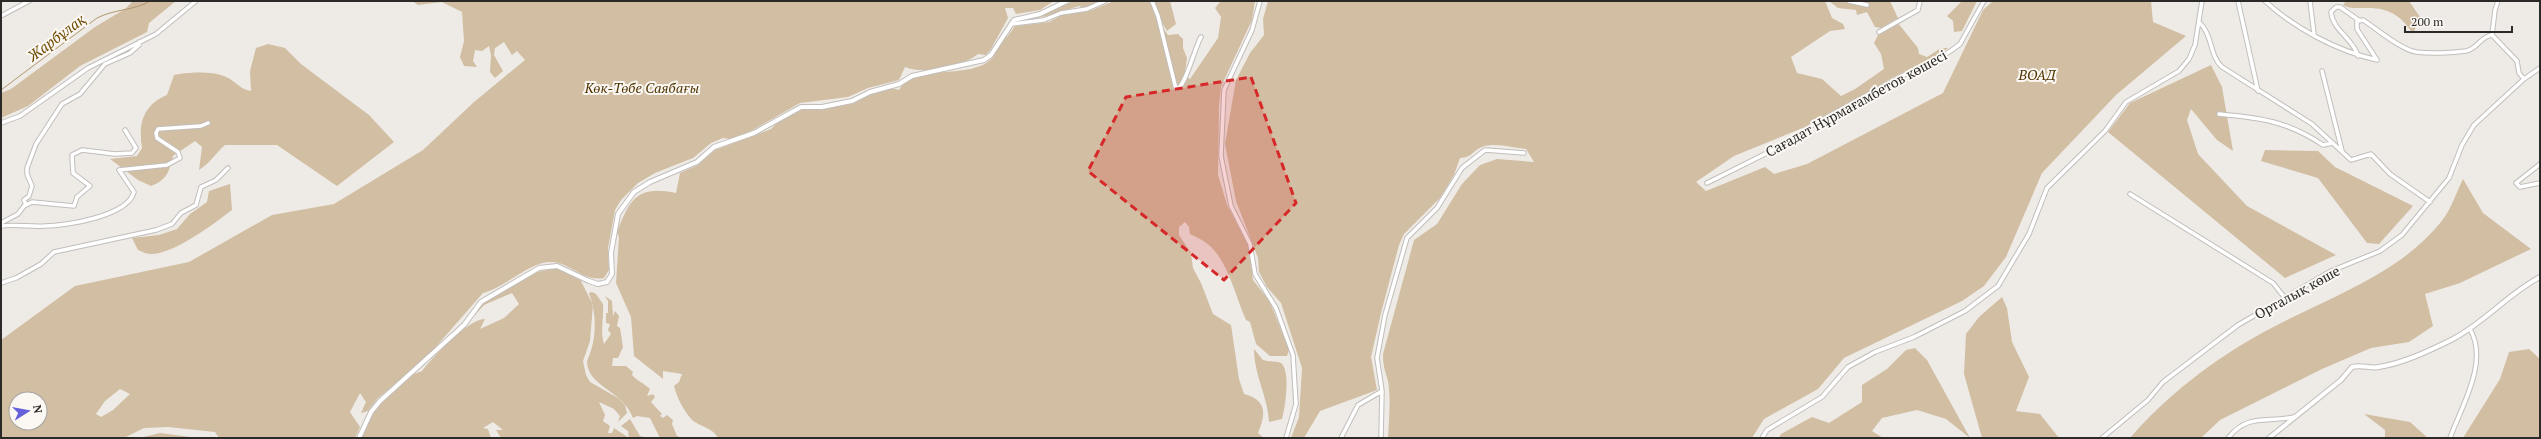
<svg xmlns="http://www.w3.org/2000/svg" width="2541" height="439" font-family="'PT Serif',serif">
<style>
.green{fill:#d2bea2;fill-rule:evenodd}
.lines{fill:none;stroke-linecap:round;stroke-linejoin:round}
.stream{stroke:#b2976f;stroke-width:1}
.minor-casing{stroke:#c1bebb;stroke-width:5.5}
.tertiary-casing{stroke:#c1bebb;stroke-width:6}
.minor{stroke:#fff;stroke-width:3.5}
.tertiary{stroke:#fff;stroke-width:4}
.marked{fill:#d62828;fill-opacity:0.2;stroke:#d62828;stroke-width:3;stroke-dasharray:8 5;stroke-linejoin:round}
.labels{text-anchor:middle;dominant-baseline:central;stroke-width:4;stroke-linejoin:round;paint-order:stroke}
.park-label{font-size:14px;font-style:italic;fill:#503400;stroke:#fbf8f4}
.street-label{font-size:14px;fill:#2b2a29;stroke:#fbf8f4}
.water-label{font-size:15px;font-style:italic;fill:#6f4a00;stroke:#fbf8f4}
</style>
<rect width="100%" height="100%" fill="#eeebe7"/>
<path class="green" d="M133,1H176L149,23L147,32L80,66L28,106L1,118V93L11,89L95,27L125,9Z
M412,1H1054L1040,10L1016,14L1013,8H1005L1008,18L991,49L986,55L978,54C962,67 925,75 905,67L899,80L868,88L848,97L800,103L751,131L731,139L723,138L711,143L693,158L655,173L638,183L621,200L615,210L608,248L609,270L604,278C583,282 571,263 552,262C531,260 505,288 483,293L426,358L377,399L368,411L361,413L366,402L360,393L350,412L360,427L355,438H219L215,432L168,427L144,428L124,438H1V340L75,286L189,262L272,215L334,204L423,150L474,102L525,60L517,51L512,55L504,42L495,48L494,55L503,71L495,78L490,72L491,55L489,46L482,51L475,50L473,61L477,67L464,66L460,57L464,41L462,12L442,2L418,5ZM120,389L130,394L113,410L101,417L96,414L105,401ZM16,399H40V423H16Z
M1073,1H1101L1084,8L1079,6L1047,16L1017,21L1041,16Z
M1114,1H1149L1152,3L1157,19L1168,35L1178,34L1183,39V48L1187,58L1184,79L1187,77L1190,79L1218,38L1221,17L1215,8L1220,2L1255,1L1252,20L1221,87L1219,106L1218,175L1227,205L1249,247L1253,280L1270,302L1289,350L1287,356H1270L1256,344L1250,322L1246,320C1235,296 1229,263 1209,245C1203,240 1196,237 1190,234L1189,227L1185,222L1179,227V235L1191,253L1193,268L1201,283L1213,314L1231,325L1239,379L1244,394C1267,400 1266,414 1258,433L1264,438H718C713,428 699,426 692,420C684,411 677,398 674,386L679,382L682,374L663,371V379L634,356L631,317L616,283L619,237L617,232C630,199 637,185 676,193L680,173L698,165L715,150L771,129L779,121L802,109L851,104L873,93L891,88L899,90C915,61 972,82 993,57C997,52 1000,44 1003,38L1007,37L1015,26L1049,22L1062,15L1092,10Z
M1154,1H1170L1176,24L1167,31L1161,21Z
M1268,1H1825L1832,18L1843,24L1845,29L1830,31L1791,57L1797,73L1822,79L1841,96L1855,89L1884,69L1881,54L1874,43L1878,35L1898,23L1918,48L1919,54L1927,57L1941,48H1948L1927,65L1912,68L1892,78L1815,123L1734,156L1696,182L1706,191L1765,167L1774,174L1807,164L1943,93L1983,10L1993,1H2151L2153,22L2186,36L2116,95L2042,173L2006,257L1984,286L1962,301L1844,358L1818,389L1764,419L1752,438H1388C1389,419 1391,400 1388,381C1385,370 1383,367 1383,354L1414,240L1437,224L1462,184L1480,165L1497,159L1534,162L1526,149C1514,148 1494,142 1482,147C1472,151 1473,157 1460,158L1454,175L1440,198L1404,234L1399,245L1381,313L1371,357L1377,390L1320,411L1304,438H1291L1299,417L1302,368L1281,303L1267,287L1259,272L1258,258L1236,201L1225,144L1236,80L1250,53L1264,35L1263,19Z
M1829,1H1890L1898,18L1881,28L1875,27L1867,12L1857,15L1856,10L1838,8Z
M1962,1H1977L1962,31L1954,32L1953,21L1947,16Z
M2346,1H2409L2420,17L2413,34C2401,15 2388,7 2364,8C2357,8 2349,9 2343,5Z
M268,44L285,48L301,64L369,115L394,142L337,186L277,145H225C215,154 210,163 199,170L202,147L195,141L173,156C169,172 167,180 151,186L138,180L110,159L137,156L142,148C138,124 143,105 167,95L174,75C187,72 212,71 224,76C235,80 239,89 251,91L250,71L256,48Z
M2211,65L2222,87L2233,151L2217,140L2191,109L2187,120L2198,154L2247,206L2336,255L2285,278L2108,132L2130,103Z
M2265,150L2318,151L2335,167L2413,206L2379,244L2367,243L2318,178L2261,161Z
M2463,179L2483,213L2531,249L2460,283L2425,294L2433,326L2409,342L2371,348L2322,369L2220,420L2201,438H2130C2166,396 2213,360 2262,333C2321,300 2397,277 2441,222C2451,210 2456,193 2463,179Z
M230,184L232,210C215,223 173,255 150,254C146,254 141,251 138,250L132,238L159,235L177,229L190,214L207,202L209,191Z
M556,268L579,277L593,305L590,341L583,361L586,375L590,382L618,398L625,405L627,413L618,422L620,416L614,409L599,402L605,415L603,421L610,426L608,433H612L614,428L629,438L628,431L621,426L630,419L640,436L647,438H501L496,430H503L493,422L483,428L488,429L491,438H361L376,408L414,374L422,371C432,358 469,318 485,319L480,329L504,318L519,304L512,293L484,305L475,315L469,318L482,303L537,272Z
M592,292L596,294L603,304C604,315 600,333 604,344L611,334L608,330L610,324L606,323V313H608V301L605,296L612,301L613,316L615,311L619,316L617,326L620,328L623,347L618,358H613L612,366H626L633,372L632,375C637,381 644,383 650,389L647,396L653,394L655,397L651,402L662,414L660,416L663,418L667,415L673,420L672,424L677,436L682,438H660L650,418L637,416L633,418C623,390 587,387 587,361C597,340 597,314 589,293Z
M2002,297L2007,308L2012,342L2029,377L2016,411L2040,414L2059,438H1982L1964,374L1966,334L1979,317Z
M1915,348L1927,360L1970,438L1946,419L1917,410L1882,418L1872,431L1883,438H1779L1781,434L1812,417L1829,423L1862,402V385L1887,369L1906,350Z
M1254,349L1263,360C1269,362 1277,361 1281,363C1291,371 1285,408 1282,419L1269,422C1268,397 1254,375 1254,349Z
M2529,349L2540,359V438H2463L2500,379L2509,352Z
M2364,414L2410,422L2428,438H2385V430Z
M160,433L198,438H139Z"/>
<g class="lines">
<path class="stream" d="M1,90L97,18C114,9 137,10 150,1"/>
<g class="minor-casing">
<path id="minor" d="M1152,1L1158,16L1176,89C1185,89 1194,49 1201,37
M1260,1L1252,30L1224,90L1221,156L1231,206L1250,244L1255,274L1276,308L1293,355L1296,404L1286,438
M1849,1L1867,5
M2238,1L2258,91
M2265,1C2294,28 2337,51 2377,60L2357,29V21L2363,20C2377,29 2400,49 2416,52C2430,54 2452,53 2466,51C2477,49 2481,36 2492,35L2517,61L2519,73L2524,79
M2310,1L2314,34
M1,16L29,1
M2199,22C2213,35 2209,55 2222,67L2312,124L2351,160L2371,154L2390,174L2430,202
M1011,24L1044,20L1061,13L1087,9L1105,1
M1879,32L1918,10L1920,1
M2492,35L2495,10L2498,1
M2358,56C2353,38 2333,31 2331,12L2336,7H2340L2360,21
M2322,71L2342,151
M2219,114C2261,118 2287,121 2323,145L2333,143
M1,123L20,116L88,68L156,34L196,1
M2540,164L2516,183L2520,187L2540,183
M1707,183L1795,139L1811,126L1904,75L1929,65L1952,50L1960,44L1984,1
M2130,194L2273,283L2285,298
M26,205L24,200L29,196L32,186L27,174V168L36,144L62,104L80,94L105,64L130,53L139,45V42
M1,223L18,214L24,206L32,202L74,206L77,197L90,186L73,173L72,155L82,150L115,154L132,153L136,148L125,130
M1,226C16,224 30,227 45,226C66,226 128,216 134,192L119,170L167,165L180,158L178,152L157,138L156,133L158,129L201,126L208,123
M1,283L16,278L41,264L54,252L156,230L172,224L181,213L196,205L201,187L216,180L228,168
M1341,438L1358,405L1382,391L1377,358L1385,315L1407,238L1437,208L1462,168L1485,150L1524,153
M1381,438L1382,391
M1762,438L1767,430L1822,397L1848,367L1875,352L1914,337L1965,311L1998,286L2029,234L2047,188L2105,131L2126,102L2179,71L2189,59L2195,45L2202,1
M2102,438L2148,400L2163,382L2238,325L2331,271L2380,251L2402,235L2449,178L2462,145L2474,125L2524,79L2540,68
M2228,438C2248,413 2266,423 2294,417
M2450,438C2462,405 2489,362 2470,329"/>
</g>
<g class="tertiary-casing">
<path id="tertiary" d="M359,438L371,412L380,401L464,325L481,302L539,268L557,266L589,281L598,284L607,282L612,274L611,253L618,214L634,192L650,182L697,162L714,147L754,133L801,107H822L852,101L870,92L899,84L912,76L984,60L991,55L1014,20L1040,14L1067,1
M2269,438L2341,380L2352,367C2361,364 2370,369 2379,367C2404,363 2431,350 2453,339C2485,322 2508,294 2540,277"/>
</g>
<use href="#minor" class="minor"/>
<use href="#tertiary" class="tertiary"/>
</g>
<path class="marked" d="M1251,77L1296,203L1224,280L1088,171L1126,97Z"/>
<g class="labels">
<g class="park-label">
<text x="2037" y="74">ВОАД</text>
<text x="642" y="87">Көк-Төбе Саябағы</text>
</g>
<g class="street-label">
<text transform="translate(1856 103) rotate(-29)">Сағадат Нұрмағамбетов көшесі</text>
<text transform="translate(2297 292) rotate(-29)">Орталық көше</text>
</g>
<g class="water-label">
<text transform="translate(56 37) rotate(-37)">Жарбұлақ</text>
</g>
</g>
<rect width="2541" height="439" fill="none" stroke="#2b2a29" stroke-width="4"/>
<g transform="translate(28 411) rotate(79)"><circle r="19" fill="#fbf8f4" stroke="#a8a6a3"/>
<path d="M0-3L7 15L0 10L-7 15Z" fill="#6661db"/>
<text y="-6" font-size="11" font-weight="bold" text-anchor="middle" fill="#2b2a29">N</text>
</g>
<path d="M2405 26v6h107v-6" fill="none" stroke="#2b2a29" stroke-width="2"/>
<text x="2411" y="26" font-size="12" fill="#2b2a29" stroke="#fbf8f4" stroke-width="3" paint-order="stroke">200 m</text>
</svg>
